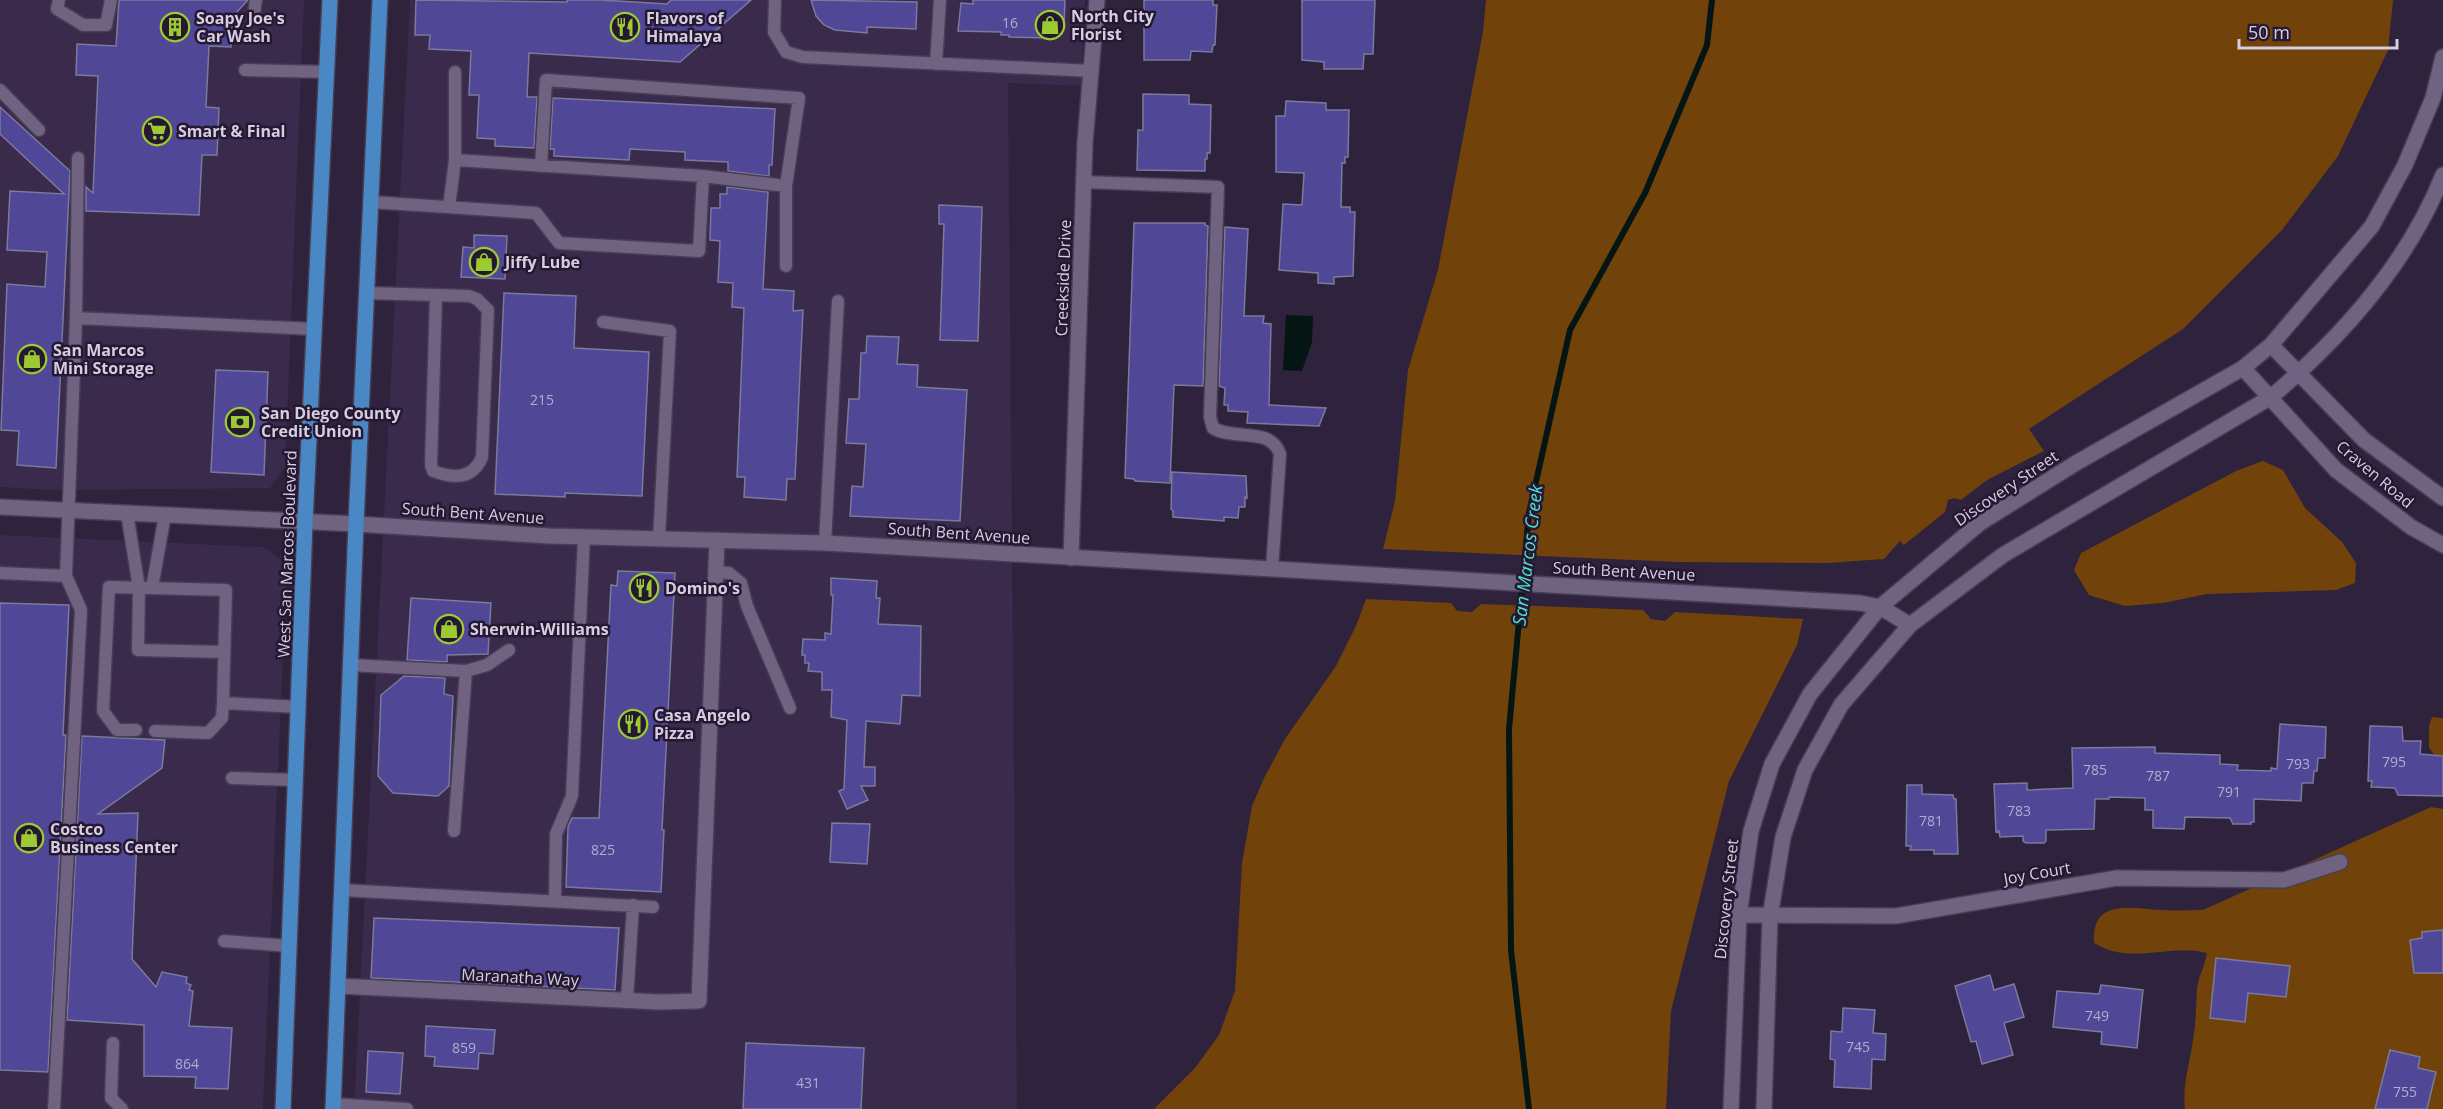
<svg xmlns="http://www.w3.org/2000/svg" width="2443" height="1109" font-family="'Open Sans',sans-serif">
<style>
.built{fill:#3a2a4c}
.green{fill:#71430b}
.water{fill:#041513}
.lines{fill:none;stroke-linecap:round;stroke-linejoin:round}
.stream{stroke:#041513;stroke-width:6}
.building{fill:#504797;stroke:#7a7a9c;stroke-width:1.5}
.lane-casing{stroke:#493d54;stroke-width:15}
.street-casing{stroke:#493d54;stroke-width:18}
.secondary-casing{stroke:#493d54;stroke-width:18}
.primary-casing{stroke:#493d54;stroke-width:18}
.lane{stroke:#706281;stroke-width:12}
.street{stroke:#706281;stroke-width:15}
.secondary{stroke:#706281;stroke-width:15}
.primary{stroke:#4a88c5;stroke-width:15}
.labels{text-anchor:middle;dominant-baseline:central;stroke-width:5;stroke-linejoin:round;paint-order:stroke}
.number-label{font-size:14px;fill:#b4acce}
.poi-label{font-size:16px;font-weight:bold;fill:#d6cee0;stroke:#251833;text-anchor:start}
.street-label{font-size:16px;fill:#d6cee0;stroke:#251833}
.water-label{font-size:18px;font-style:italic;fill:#50e1d1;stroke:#251833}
</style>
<rect width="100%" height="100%" fill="#2f223d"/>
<path class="built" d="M0,0H304L285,467L270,488L53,490L0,487Z
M410,0H1085L1081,86L1008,83L1017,1109H354Z
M0,535L263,547L281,560L286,586L263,1109H0Z"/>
<path class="green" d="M1486,0H2393L2388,50L2338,156L2282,230L2183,329L2029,429L2044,451L1987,480L1961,500L1954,498L1948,500L1945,512L1904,545L1900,541L1884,559L1827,563L1678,562L1383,549L1395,501L1408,370L1438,270L1483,32Z
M2263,461L2283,470L2305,508L2342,542L2356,563L2355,583L2336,590L2207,594L2163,603L2125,606L2089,595L2074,570L2081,553L2236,471Z
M1366,599L1451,603L1457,611L1472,612L1481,604L1643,610L1651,619L1665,621L1675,612L1803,619L1797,645L1729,781L1671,1011L1666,1109H1154L1195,1068L1219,1035L1235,991L1242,863L1252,806L1264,778L1285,739L1336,666L1356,626Z
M2432,717L2443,718V757H2436L2429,748V726Z
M2431,807L2443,809V1109H2185C2182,1085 2190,1063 2193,1040C2196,1023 2196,1006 2197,989C2198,977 2205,966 2207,953C2170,943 2131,966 2094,943C2091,898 2131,908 2160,910C2175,911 2189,910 2203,910Z"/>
<path class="water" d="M1286,315L1313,316L1312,342L1302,371L1283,370Z"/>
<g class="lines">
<path class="stream" d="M1529,1109L1511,950L1509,729L1529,513L1570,330L1645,193L1707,45L1712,0"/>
</g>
<path class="building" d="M119,0H248L233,16L231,47L209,46L206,107L219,108L217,155H202L199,215L86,211V187L93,193L98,76L76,75L77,44L116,46Z
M416,0L567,2V0H601L667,4L671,0H751L680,62L529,53L527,97H537L534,148L495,146V139L477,138L479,95H469L471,51L429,49L430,35H415Z
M811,0L917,2L916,29L867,27V33L835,30L824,25L816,16Z
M973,0H1065L1064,26L1052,38L1009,37V35H1001V32L958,31L961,3L973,4Z
M1144,0H1213V5H1217L1215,45H1213L1212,52L1191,51L1190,60H1144Z
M1302,0H1375L1373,54H1364L1363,69H1324V62L1302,60Z
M1143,94L1189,95V104L1211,105L1210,153H1207V159H1205V171L1137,170L1138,130H1143Z
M553,98L775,109L772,165H769V176L728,171V162L685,160V152L630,149L629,160L554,156V149H550Z
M1286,101L1326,103V110H1349L1348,157H1345V163H1342L1341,207H1350V212H1355L1353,276L1334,277V284L1318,283V273L1279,270L1283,204L1302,205L1304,173L1276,172V116H1285Z
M0,107L70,171L56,468L17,465L19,431L1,430L7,284L45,287L47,252L7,250L10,191L64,194L0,134Z
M727,187L768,192L763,289L794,291L793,311L803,310L795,479H787L786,500L744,497L745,477H737L744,308L732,307L733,283L718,282L720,241L710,240L711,208H720V194H727Z
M939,205L982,207L978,341L940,340L944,224H939Z
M1134,223H1205V225L1208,226L1203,386L1174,385L1170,483L1135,481L1134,479L1125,478Z
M1225,227L1248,229L1244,316H1264L1263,323L1271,324L1269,405L1326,408L1319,426L1247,423L1248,412L1228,411V405H1224L1225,388L1219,386Z
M474,235L507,236L505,279L461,277L463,247L474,248Z
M504,293L576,296L574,348L649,352L642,496L565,493V497L495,494Z
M867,336L899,337L897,364L918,365L917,387L967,390L960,521L850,516L852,486L863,487L866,444L846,443L849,399H859L861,353H866Z
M216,370L268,372L264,475L211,472Z
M1172,472L1246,476L1247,498L1245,497V507H1239L1238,518L1224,517V521L1173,517V511L1171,509Z
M618,571L675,573L662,830H664L661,892L566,887L568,827L572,818H599L611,585L617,586Z
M831,578L877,581L876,598H880L878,624L921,626L920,696L902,695L900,724L866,721L864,767H875V786H861L868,800L847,809L839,791L844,789L847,720L831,717L832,690H822V672L808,671L809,663H805V655H802L803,639L825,640V633L831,634L833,595H831Z
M411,598L491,603L488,654L447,655V662L407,660Z
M0,603L69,605L63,735H66L48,1072L0,1070Z
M404,676L445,678L444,694L453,696L449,786L438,796L393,793L378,776L381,695Z
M2280,724L2326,727L2325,758H2318L2317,771H2314L2313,783H2302L2301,801L2254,799V822H2251V824H2233L2230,818L2185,817L2184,829L2153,828V810H2145V798L2109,797V799H2095L2094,829L2046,830V841L2044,843H2026L2023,841V836L2000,837L1999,831L1996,832L1994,784L2027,783V790L2073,788L2072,748L2155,747V753L2220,755V764L2238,765L2237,770L2271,771V768L2277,769Z
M2370,726L2402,727L2403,741H2421L2420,754L2443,756V796L2398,795L2395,788L2371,787L2372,781H2368Z
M82,736L165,740L162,768L98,814L138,813L132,959L156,987L162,972L187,977L186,983L191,985L189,990L193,991L189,1026L232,1028L228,1089L195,1088L196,1077L144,1076V1025L67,1020Z
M1907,785H1922V794L1953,795L1954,799H1956L1958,854H1934V850H1910L1911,846H1906Z
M832,823L870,824L867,864L830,862Z
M374,918L619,928L615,990L371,978Z
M2443,930V973H2414L2410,940L2422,938V932Z
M2216,958L2290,966L2286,997L2248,993L2245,1022L2210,1018Z
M1990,975L1994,990L2014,984L2024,1017L2004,1023L2013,1055L1982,1064L1976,1041L1971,1042L1955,986Z
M2101,985L2143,990L2137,1048L2101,1044L2102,1032L2053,1027L2057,991L2099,994Z
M1843,1008L1875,1010L1873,1033L1886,1034L1885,1060L1872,1059L1871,1089L1834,1087L1835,1060L1830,1059L1831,1031L1842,1032Z
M426,1026L495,1030L493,1054L479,1053L478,1069L434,1066L435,1057L425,1056Z
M746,1043L864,1048L861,1109H743Z
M2390,1050L2420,1057L2418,1068L2436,1072L2427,1109H2375Z
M368,1051L403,1053L400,1094L366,1092Z"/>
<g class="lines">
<g class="lane-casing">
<path id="lane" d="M59,0L57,9L83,25H106L111,0
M775,0L774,32L786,52L803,57L1092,71
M254,13L256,0
M936,64L940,0
M245,70L327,72
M455,72V160
M0,90L39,130
M541,166L546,80L799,98L786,186
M703,176L786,186V266
M1084,182L1218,187L1210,417L1213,428C1235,441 1270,426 1280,454L1272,569
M371,202L536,213L559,243L699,251L703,176L455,160L449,207
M367,293L469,296L477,299L488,310L482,457C473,479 454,479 433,471L431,465L436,295
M76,318L315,329
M603,322L670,331L659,539
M127,513L139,588L138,650L224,652
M825,543L838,301
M716,572L729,573L741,583L747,606L790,708
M0,573L66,576L76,318L78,158
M152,588L165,515
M350,665L466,671L487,665L509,650
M136,730H117L103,711L109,587L226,590L223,703L299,707
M155,731L208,733L222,718L223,703
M232,778L296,780
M454,831L466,671
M342,890L653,907
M555,900L556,834L572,796L584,537
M224,941L289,946
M627,1000L633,905
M113,1043L111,1098L122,1109
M333,1104L407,1109
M54,1109L81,610L66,576"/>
</g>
<g class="street-casing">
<path id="street" d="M1071,558L1085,142L1097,0
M1739,915L1896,916L2117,878L2284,880L2340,862
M339,986L659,1002L699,1001L717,540"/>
</g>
<g class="secondary-casing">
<path id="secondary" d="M2271,345L2364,440L2443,498
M2243,368L2336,470L2411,527L2443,545
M0,507L356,524L550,536L825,543L1860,603L1880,607L1910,625
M1731,1109L1739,915L1751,831L1772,764L1810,694L1880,607L1980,523L2076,463L2243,368L2271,345L2372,226L2405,165L2433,98L2443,57
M1764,1109L1770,917L1783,837L1805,770L1841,705L1910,625L2003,555L2271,397C2342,337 2408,263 2443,175"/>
</g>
<g class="primary-casing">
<path id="primary" d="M283,1109L305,522L330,0
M333,1109L356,524L380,0"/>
</g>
<use href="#lane" class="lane"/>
<use href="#street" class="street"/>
<use href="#secondary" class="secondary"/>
<use href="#primary" class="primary"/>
</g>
<defs>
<g id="shop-ring" transform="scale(1.5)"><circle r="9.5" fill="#251833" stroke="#9dca30" stroke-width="1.5"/><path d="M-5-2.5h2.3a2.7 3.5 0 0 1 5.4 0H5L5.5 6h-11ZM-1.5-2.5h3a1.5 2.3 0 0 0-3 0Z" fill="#9dca30"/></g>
<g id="building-ring" transform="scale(1.5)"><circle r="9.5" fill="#251833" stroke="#9dca30" stroke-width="1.5"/><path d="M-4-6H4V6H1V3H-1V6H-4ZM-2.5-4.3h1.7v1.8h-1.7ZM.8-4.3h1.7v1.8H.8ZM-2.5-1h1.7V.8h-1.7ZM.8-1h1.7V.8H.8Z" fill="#9dca30"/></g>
<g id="restaurant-ring" transform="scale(1.5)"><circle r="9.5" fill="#251833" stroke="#9dca30" stroke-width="1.5"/><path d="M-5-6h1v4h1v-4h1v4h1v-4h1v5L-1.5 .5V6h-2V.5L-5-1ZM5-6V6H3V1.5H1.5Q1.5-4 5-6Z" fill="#9dca30"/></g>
<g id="supermarket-ring" transform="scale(1.5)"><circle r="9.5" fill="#251833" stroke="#9dca30" stroke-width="1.5"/><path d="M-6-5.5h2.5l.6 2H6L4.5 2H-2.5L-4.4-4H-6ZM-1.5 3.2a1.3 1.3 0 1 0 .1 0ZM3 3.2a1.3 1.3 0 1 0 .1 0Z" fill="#9dca30"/></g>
<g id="bank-ring" transform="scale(1.5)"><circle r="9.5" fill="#251833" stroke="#9dca30" stroke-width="1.5"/><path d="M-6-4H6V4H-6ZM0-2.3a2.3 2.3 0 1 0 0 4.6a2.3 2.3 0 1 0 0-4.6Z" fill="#9dca30"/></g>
</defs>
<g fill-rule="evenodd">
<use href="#shop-ring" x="1050" y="25"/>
<use href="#building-ring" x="175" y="27"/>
<use href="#restaurant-ring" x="625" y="27"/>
<use href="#supermarket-ring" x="157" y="131"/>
<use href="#shop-ring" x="484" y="262"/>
<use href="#shop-ring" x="32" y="359"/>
<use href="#bank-ring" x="240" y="422"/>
<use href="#restaurant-ring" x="644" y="588"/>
<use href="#shop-ring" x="449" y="629"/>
<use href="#restaurant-ring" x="633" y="724"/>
<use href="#shop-ring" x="29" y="838"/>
</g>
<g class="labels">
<g class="number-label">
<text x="1010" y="22">16</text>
<text x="542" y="399">215</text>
<text x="2394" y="761">795</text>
<text x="2298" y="763">793</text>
<text x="2095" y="769">785</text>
<text x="2158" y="775">787</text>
<text x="2229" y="791">791</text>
<text x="2019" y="810">783</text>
<text x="1931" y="820">781</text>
<text x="603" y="849">825</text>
<text x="2097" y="1015">749</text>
<text x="1858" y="1046">745</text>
<text x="464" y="1047">859</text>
<text x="187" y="1063">864</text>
<text x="808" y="1082">431</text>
<text x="2405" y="1091">755</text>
</g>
<g class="poi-label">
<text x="1071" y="16">North City<tspan x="1071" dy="18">Florist</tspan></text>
<text x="196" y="18">Soapy Joe's<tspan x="196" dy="18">Car Wash</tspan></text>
<text x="646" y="18">Flavors of<tspan x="646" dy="18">Himalaya</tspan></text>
<text x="178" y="131">Smart &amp; Final</text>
<text x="505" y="262">Jiffy Lube</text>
<text x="53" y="350">San Marcos<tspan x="53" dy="18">Mini Storage</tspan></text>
<text x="261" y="413">San Diego County<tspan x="261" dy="18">Credit Union</tspan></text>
<text x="665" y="588">Domino's</text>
<text x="470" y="629">Sherwin-Williams</text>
<text x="654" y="715">Casa Angelo<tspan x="654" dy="18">Pizza</tspan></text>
<text x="50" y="829">Costco<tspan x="50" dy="18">Business Center</tspan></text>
</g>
<g class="street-label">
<text transform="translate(1063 278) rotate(-88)">Creekside Drive</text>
<text transform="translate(2375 474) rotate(40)">Craven Road</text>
<text transform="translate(2006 488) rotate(-34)">Discovery Street</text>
<text transform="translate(473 513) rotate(4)">South Bent Avenue</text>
<text transform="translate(959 533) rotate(4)">South Bent Avenue</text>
<text transform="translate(287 554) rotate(-88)">West San Marcos Boulevard</text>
<text transform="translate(1624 571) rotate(3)">South Bent Avenue</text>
<text transform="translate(2037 873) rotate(-10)">Joy Court</text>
<text transform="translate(1726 899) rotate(-84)">Discovery Street</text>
<text transform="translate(520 977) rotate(3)">Maranatha Way</text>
</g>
<g class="water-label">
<text transform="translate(1527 555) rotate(-83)">San Marcos Creek</text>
</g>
</g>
<path d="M2239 39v9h158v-9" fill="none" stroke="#d6cee0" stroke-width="3"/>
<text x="2248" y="39" font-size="18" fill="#d6cee0" stroke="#251833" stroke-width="4.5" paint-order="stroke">50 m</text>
</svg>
